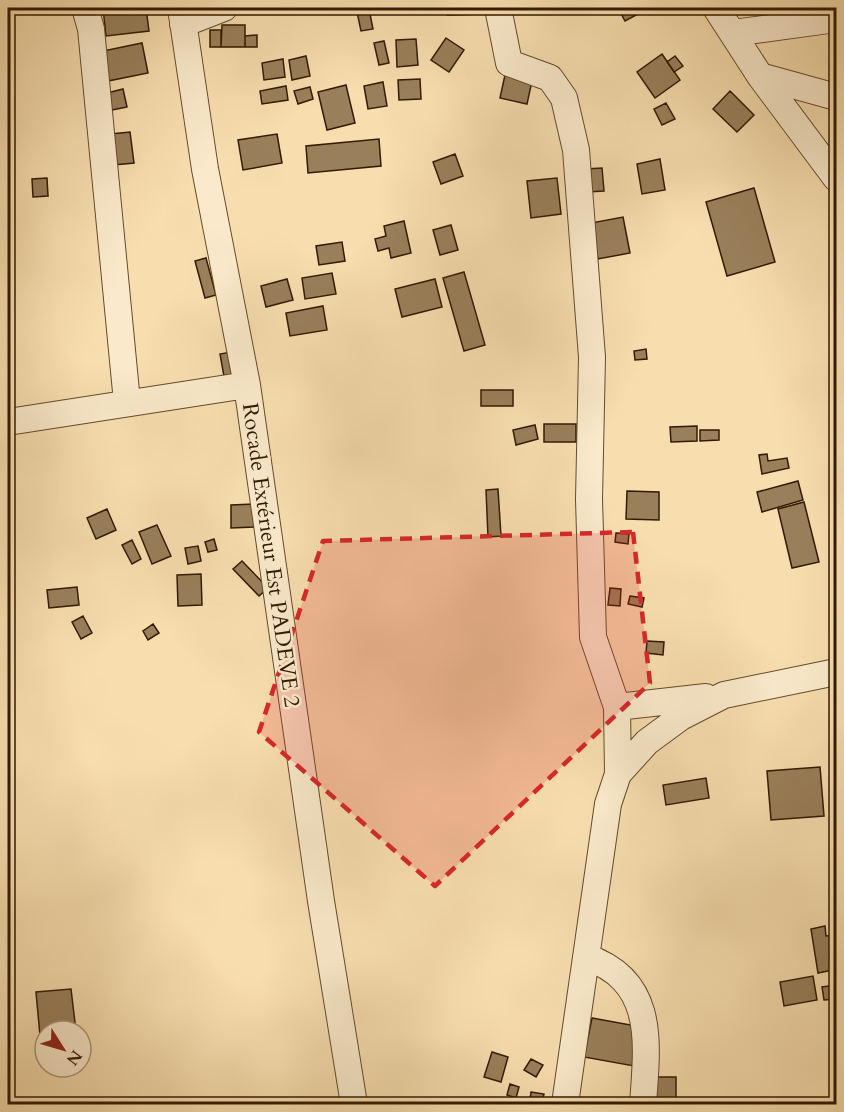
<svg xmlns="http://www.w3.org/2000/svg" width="844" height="1112" font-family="Cardo,serif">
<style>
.building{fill:#99805b;stroke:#321a00;stroke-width:1.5}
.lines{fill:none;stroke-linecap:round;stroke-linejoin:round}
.street-casing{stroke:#644b2c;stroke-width:28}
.street{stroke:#faeacb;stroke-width:26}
.marked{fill:#d62828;fill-opacity:0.2;stroke:#d62828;stroke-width:4.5;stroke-dasharray:12 8;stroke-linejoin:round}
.labels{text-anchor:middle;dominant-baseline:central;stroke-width:5;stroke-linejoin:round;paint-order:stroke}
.street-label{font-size:22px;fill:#321a00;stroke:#faeacb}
</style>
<rect width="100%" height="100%" fill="#f8deaf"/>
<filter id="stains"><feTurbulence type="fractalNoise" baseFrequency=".00333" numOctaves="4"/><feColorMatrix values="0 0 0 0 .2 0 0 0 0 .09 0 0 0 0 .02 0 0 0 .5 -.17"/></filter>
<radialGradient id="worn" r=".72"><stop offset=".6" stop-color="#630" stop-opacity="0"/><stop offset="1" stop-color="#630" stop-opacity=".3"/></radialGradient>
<path class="building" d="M103,8H146L149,31L106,36Z
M446,8H480L481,14L447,15Z
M618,8H637L640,13L625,21Z
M369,9L373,29L361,31L357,12Z
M222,25H245V47H221Z
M210,30H221V47H210Z
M257,35V47H245V36Z
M446,38L464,50L449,72L431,60Z
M416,39L418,65L397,67L396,40Z
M384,41L389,63L379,65L374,43Z
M142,43L148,73L108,81L103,51Z
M662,54L680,80L655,98L637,72Z
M306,56L310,76L292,80L289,60Z
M675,56L683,66L674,72L667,62Z
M283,59L285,77L264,80L262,63Z
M505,75L532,81L527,104L500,98Z
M420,79L421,99L399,100L398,80Z
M383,82L387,106L368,109L364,86Z
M346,85L355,123L327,130L318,92Z
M286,86L288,100L262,104L260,91Z
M310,87L313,99L298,104L294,91Z
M123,89L127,107L107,111L103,94Z
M730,91L754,115L737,132L713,109Z
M666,103L675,119L662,125L654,109Z
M130,132L134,163L114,165L111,134Z
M277,134L282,163L243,170L238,140Z
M379,139L381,166L308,173L306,146Z
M455,154L463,176L441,184L433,162Z
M660,159L665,190L642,194L637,164Z
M602,168L604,191L587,192L585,169Z
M47,178L48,196L33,197L32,179Z
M557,178L561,214L531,218L527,181Z
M754,188L775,262L727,276L706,202Z
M623,217L630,253L598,259L591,223Z
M404,221L411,253L391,258L389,248L378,251L375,239L386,236L384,226Z
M451,225L458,250L440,255L433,230Z
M342,242L345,261L319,265L316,246Z
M206,258L216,295L205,298L195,261Z
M464,272L485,345L464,351L443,278Z
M332,273L336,294L305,299L302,278Z
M287,279L293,300L266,307L261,286Z
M435,279L442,307L402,317L395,289Z
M323,306L327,330L290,336L286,313Z
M646,349L647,359L635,360L634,351Z
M231,352L236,380L225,382L220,354Z
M481,390H513V406H481Z
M544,424H576V442H544Z
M535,425L538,439L516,445L513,430Z
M697,426V441L671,442L670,427Z
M700,430H719V440L700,441Z
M767,454L768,461L787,458L789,468L762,474L759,455Z
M798,481L803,500L762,512L757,492Z
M498,489L501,536L488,537L486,490Z
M627,491L659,492V520L626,519Z
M804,502L819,562L792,568L778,509Z
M254,504V527L231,528V505Z
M107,509L116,530L96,539L87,518Z
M157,525L171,556L152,564L139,532Z
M616,533L629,534L628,544L615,542Z
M214,539L217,550L208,552L205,542Z
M132,540L141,559L132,564L122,545Z
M198,546L201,561L188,564L185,548Z
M242,561L268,588L259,596L233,569Z
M201,574L202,605L178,606L177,575Z
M77,587L79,605L49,608L47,590Z
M610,588L621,589L620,606L608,605Z
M630,596L644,598L642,607L628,604Z
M83,616L92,633L81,639L72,622Z
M153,624L159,633L148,640L143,631Z
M647,641L664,642L663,655L646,653Z
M820,767L824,816L771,820L767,771Z
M706,778L709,798L666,805L663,785Z
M825,926L826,936L836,935V957L831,958L833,970L818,973L811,929Z
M813,976L817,1000L784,1006L780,982Z
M836,985V999L824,1000L822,987Z
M71,989L76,1031H45V1036H40L36,992Z
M592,1018L642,1027L634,1066L584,1057Z
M492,1052L508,1057L501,1082L484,1077Z
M531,1059L543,1065L536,1077L524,1070Z
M656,1077H676V1104H656Z
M510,1084L519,1087L516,1098L507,1095Z
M531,1092L544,1094L542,1102L530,1100Z"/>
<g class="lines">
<g class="street-casing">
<path id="street" d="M85,8L91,29L127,402
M181,8L205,169L247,385L321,901L354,1104
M498,8L509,63L550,78L564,98L576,150L592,357L589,499L593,637L617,707L618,774
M716,8L760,76L836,178
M183,24L224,8
M733,33L836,19
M760,76L836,97
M8,422L247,385
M617,707L706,697
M586,957C657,981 647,1045 643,1104
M565,1104L608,804L618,774L647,742L681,717L724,695L836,672"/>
</g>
<use href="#street" class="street"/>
</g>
<path class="marked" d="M633,532L650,683L435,886L259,732L323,541Z"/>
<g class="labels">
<g class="street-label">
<text transform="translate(271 555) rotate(82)">Rocade Extérieur Est PADEVE 2</text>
</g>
</g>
<rect width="844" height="1112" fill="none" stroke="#f8deaf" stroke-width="30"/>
<rect x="9" y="9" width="826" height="1094" fill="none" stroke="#321a00" stroke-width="3"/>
<rect x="15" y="15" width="814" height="1082" fill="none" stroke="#321a00" stroke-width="1.5"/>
<g transform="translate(63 1049) rotate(127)"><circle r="28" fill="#faeacb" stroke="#aa977a" stroke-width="1.5"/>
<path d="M0-4.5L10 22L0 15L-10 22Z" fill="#8f2418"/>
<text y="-9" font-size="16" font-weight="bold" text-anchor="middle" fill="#321a00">N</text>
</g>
<rect width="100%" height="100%" filter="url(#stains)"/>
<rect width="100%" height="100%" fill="url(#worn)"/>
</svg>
